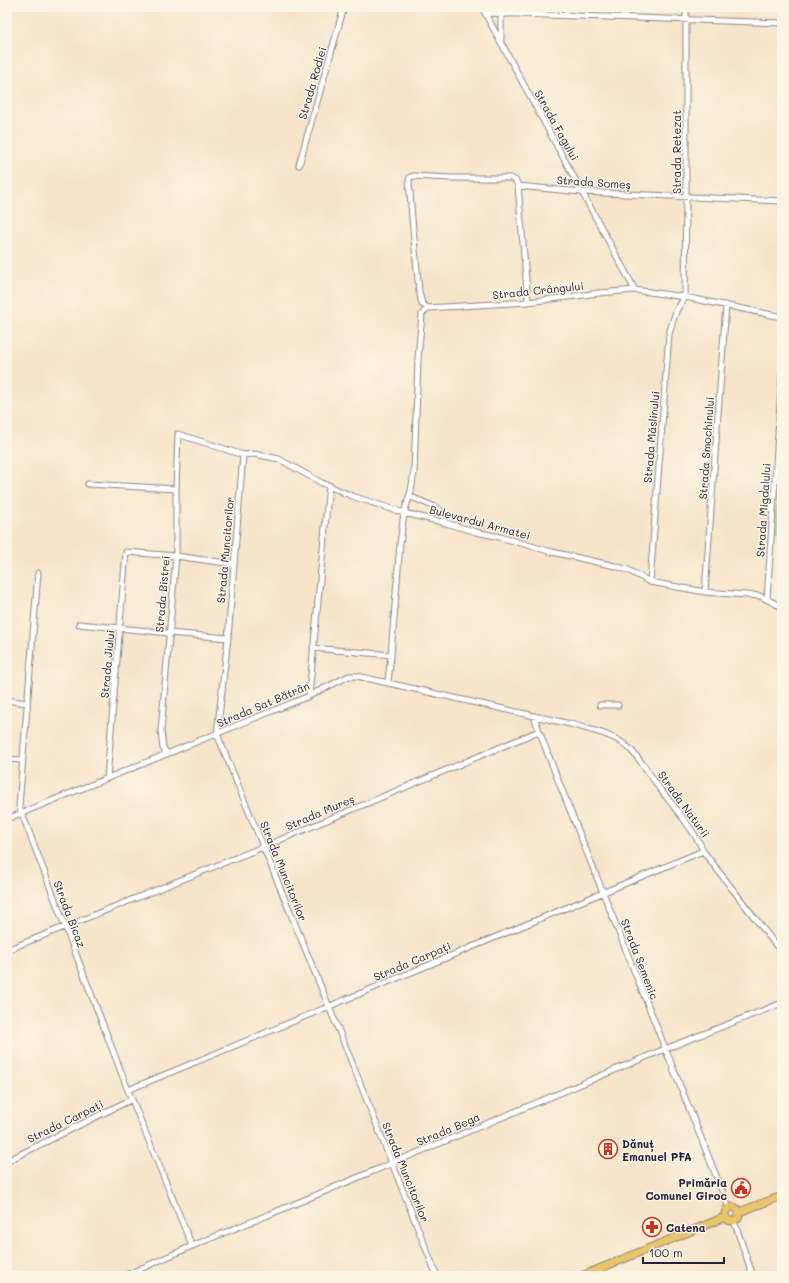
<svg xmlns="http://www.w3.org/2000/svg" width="789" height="1283" font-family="Mali,sans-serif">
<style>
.green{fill:#9fd485;stroke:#607b60}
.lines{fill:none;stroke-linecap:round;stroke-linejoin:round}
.minor-casing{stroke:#8c8483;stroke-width:7}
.major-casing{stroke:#8c8483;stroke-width:9}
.minor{stroke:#fff;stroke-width:5}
.major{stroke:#ebc669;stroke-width:7}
.labels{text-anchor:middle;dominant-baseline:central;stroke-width:3;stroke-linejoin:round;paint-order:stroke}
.street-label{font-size:11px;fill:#22223b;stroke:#fcf5e5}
.poi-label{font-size:11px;font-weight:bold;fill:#22223b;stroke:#fcf5e5;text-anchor:start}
</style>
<rect width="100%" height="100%" fill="#fcf5e5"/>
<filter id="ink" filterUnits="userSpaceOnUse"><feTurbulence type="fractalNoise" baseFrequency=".025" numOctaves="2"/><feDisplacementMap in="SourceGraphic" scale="8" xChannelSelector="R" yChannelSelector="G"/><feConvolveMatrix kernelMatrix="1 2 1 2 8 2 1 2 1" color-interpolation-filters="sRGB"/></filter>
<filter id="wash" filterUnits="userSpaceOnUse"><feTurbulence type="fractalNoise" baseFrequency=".012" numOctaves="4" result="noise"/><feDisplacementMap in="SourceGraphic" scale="16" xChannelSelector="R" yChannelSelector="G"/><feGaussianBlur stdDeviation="0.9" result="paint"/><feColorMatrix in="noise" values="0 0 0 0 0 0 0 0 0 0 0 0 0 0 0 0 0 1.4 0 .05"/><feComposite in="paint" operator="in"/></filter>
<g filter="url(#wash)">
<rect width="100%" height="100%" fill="#f7e5cb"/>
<path class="green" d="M776,496L782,497V533L774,528Z"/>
</g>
<g filter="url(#ink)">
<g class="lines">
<g class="minor-casing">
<path id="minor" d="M484,7L485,13L635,290
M485,13L782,23
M501,40V13
M299,165L344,7
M518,186L582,192L782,201
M685,297L686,197V7
M528,302L518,186L516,181L511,178H450L413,176L410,177L409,180L412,218L419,291L422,304L428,308L528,302L599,293L635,290L685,297L782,317
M243,455L228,638L217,734L348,1053L437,1276
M88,484L176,489
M409,496L435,507L440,510L446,523
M38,573L19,806L128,1090L192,1246
M650,582L669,334L676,311L685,297
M705,592L726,305
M767,599L782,374
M79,624L169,633L228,638
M313,648L391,655
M388,682L391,655L400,544L404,513L411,491L414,472L418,359L422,314L428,308
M309,696L329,485
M7,700L27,703
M600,705H618
M534,716L539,731L558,780L729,1208
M167,754L163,748L161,731L176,556V489L178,434L243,455L254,454L279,459L322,483L352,496L404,513L446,523L476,532L500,537L552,552L615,566L628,570L650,582L705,592L760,596L782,607
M7,759L22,760
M107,778L126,552L176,556L233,564
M7,819L309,696L349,676H357L570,724C587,729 609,733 624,744C636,752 651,776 660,789C673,806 696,832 703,851L782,953
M7,950L263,847L539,731
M128,1090C320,1012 511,929 703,851
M7,1161L132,1099
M734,1221L753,1276
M124,1276L192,1246L285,1208L665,1049L782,1003"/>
</g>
<g class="major-casing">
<path id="major" d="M725 1214a7 7 0 1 1 14 0a7 7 0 1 1-14 0Z
M739,1212L782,1196
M582,1276L725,1217"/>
</g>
<use href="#minor" class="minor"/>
<use href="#major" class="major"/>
</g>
</g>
<defs>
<g id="building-ring" transform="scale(1)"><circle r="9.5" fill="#fcf5e5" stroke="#c8321e" stroke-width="1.5"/><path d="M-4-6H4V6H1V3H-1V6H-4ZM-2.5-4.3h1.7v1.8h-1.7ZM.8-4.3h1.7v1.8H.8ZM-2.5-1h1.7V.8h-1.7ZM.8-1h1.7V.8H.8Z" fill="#c8321e"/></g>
<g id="civic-ring" transform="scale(1)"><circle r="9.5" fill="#fcf5e5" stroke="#c8321e" stroke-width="1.5"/><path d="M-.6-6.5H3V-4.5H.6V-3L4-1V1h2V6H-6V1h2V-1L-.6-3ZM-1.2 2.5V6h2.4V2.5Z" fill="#c8321e"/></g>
<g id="pharmacy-ring" transform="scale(1)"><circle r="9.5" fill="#fcf5e5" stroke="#c8321e" stroke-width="1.5"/><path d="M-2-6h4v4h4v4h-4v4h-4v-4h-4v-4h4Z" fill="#c8321e"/></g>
</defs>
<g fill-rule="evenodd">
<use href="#building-ring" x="608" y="1149"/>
<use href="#civic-ring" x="741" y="1188"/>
<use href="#pharmacy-ring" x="652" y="1227"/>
</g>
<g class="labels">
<g class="street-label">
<text transform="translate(312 83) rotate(-74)">Strada Rodiei</text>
<text transform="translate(557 125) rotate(61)">Strada Fagului</text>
<text transform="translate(676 152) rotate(-90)">Strada Retezat</text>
<text transform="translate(594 182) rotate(4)">Strada Someș</text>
<text transform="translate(538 290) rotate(-6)">Strada Crângului</text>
<text transform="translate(651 437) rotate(-85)">Strada Măslinului</text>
<text transform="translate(706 448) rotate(-86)">Strada Smochinului</text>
<text transform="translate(763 510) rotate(-86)">Strada Migdalului</text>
<text transform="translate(480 522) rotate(15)">Bulevardul Armatei</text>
<text transform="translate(225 550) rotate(-85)">Strada Muncitorilor</text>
<text transform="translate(162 594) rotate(-85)">Strada Bistrei</text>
<text transform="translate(107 664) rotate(-85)">Strada Jiului</text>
<text transform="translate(263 704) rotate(-23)">Strada Sat Bătrân</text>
<text transform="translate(684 804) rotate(54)">Strada Naturii</text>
<text transform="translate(320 812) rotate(-23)">Strada Mureș</text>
<text transform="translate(284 871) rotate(68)">Strada Muncitorilor</text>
<text transform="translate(70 914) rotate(69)">Strada Bicaz</text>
<text transform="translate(640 959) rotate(69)">Strada Semenic</text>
<text transform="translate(412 961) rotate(-23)">Strada Carpați</text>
<text transform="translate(65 1121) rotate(-26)">Strada Carpați</text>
<text transform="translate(448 1129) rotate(-23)">Strada Bega</text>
<text transform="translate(406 1172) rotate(68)">Strada Muncitorilor</text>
</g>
<g class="poi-label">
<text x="622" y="1143">Dănuț<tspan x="622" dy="13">Emanuel PFA</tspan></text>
<text x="727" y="1182" text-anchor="end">Primăria<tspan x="727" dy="13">Comunei Giroc</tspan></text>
<text x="666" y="1227">Catena</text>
</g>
</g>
<rect width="789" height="1283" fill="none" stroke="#fcf5e5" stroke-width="24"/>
<path d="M643 1257v6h81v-6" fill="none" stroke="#22223b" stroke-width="2"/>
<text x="649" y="1257" font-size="12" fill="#22223b" stroke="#fcf5e5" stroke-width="3" paint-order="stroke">100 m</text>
</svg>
